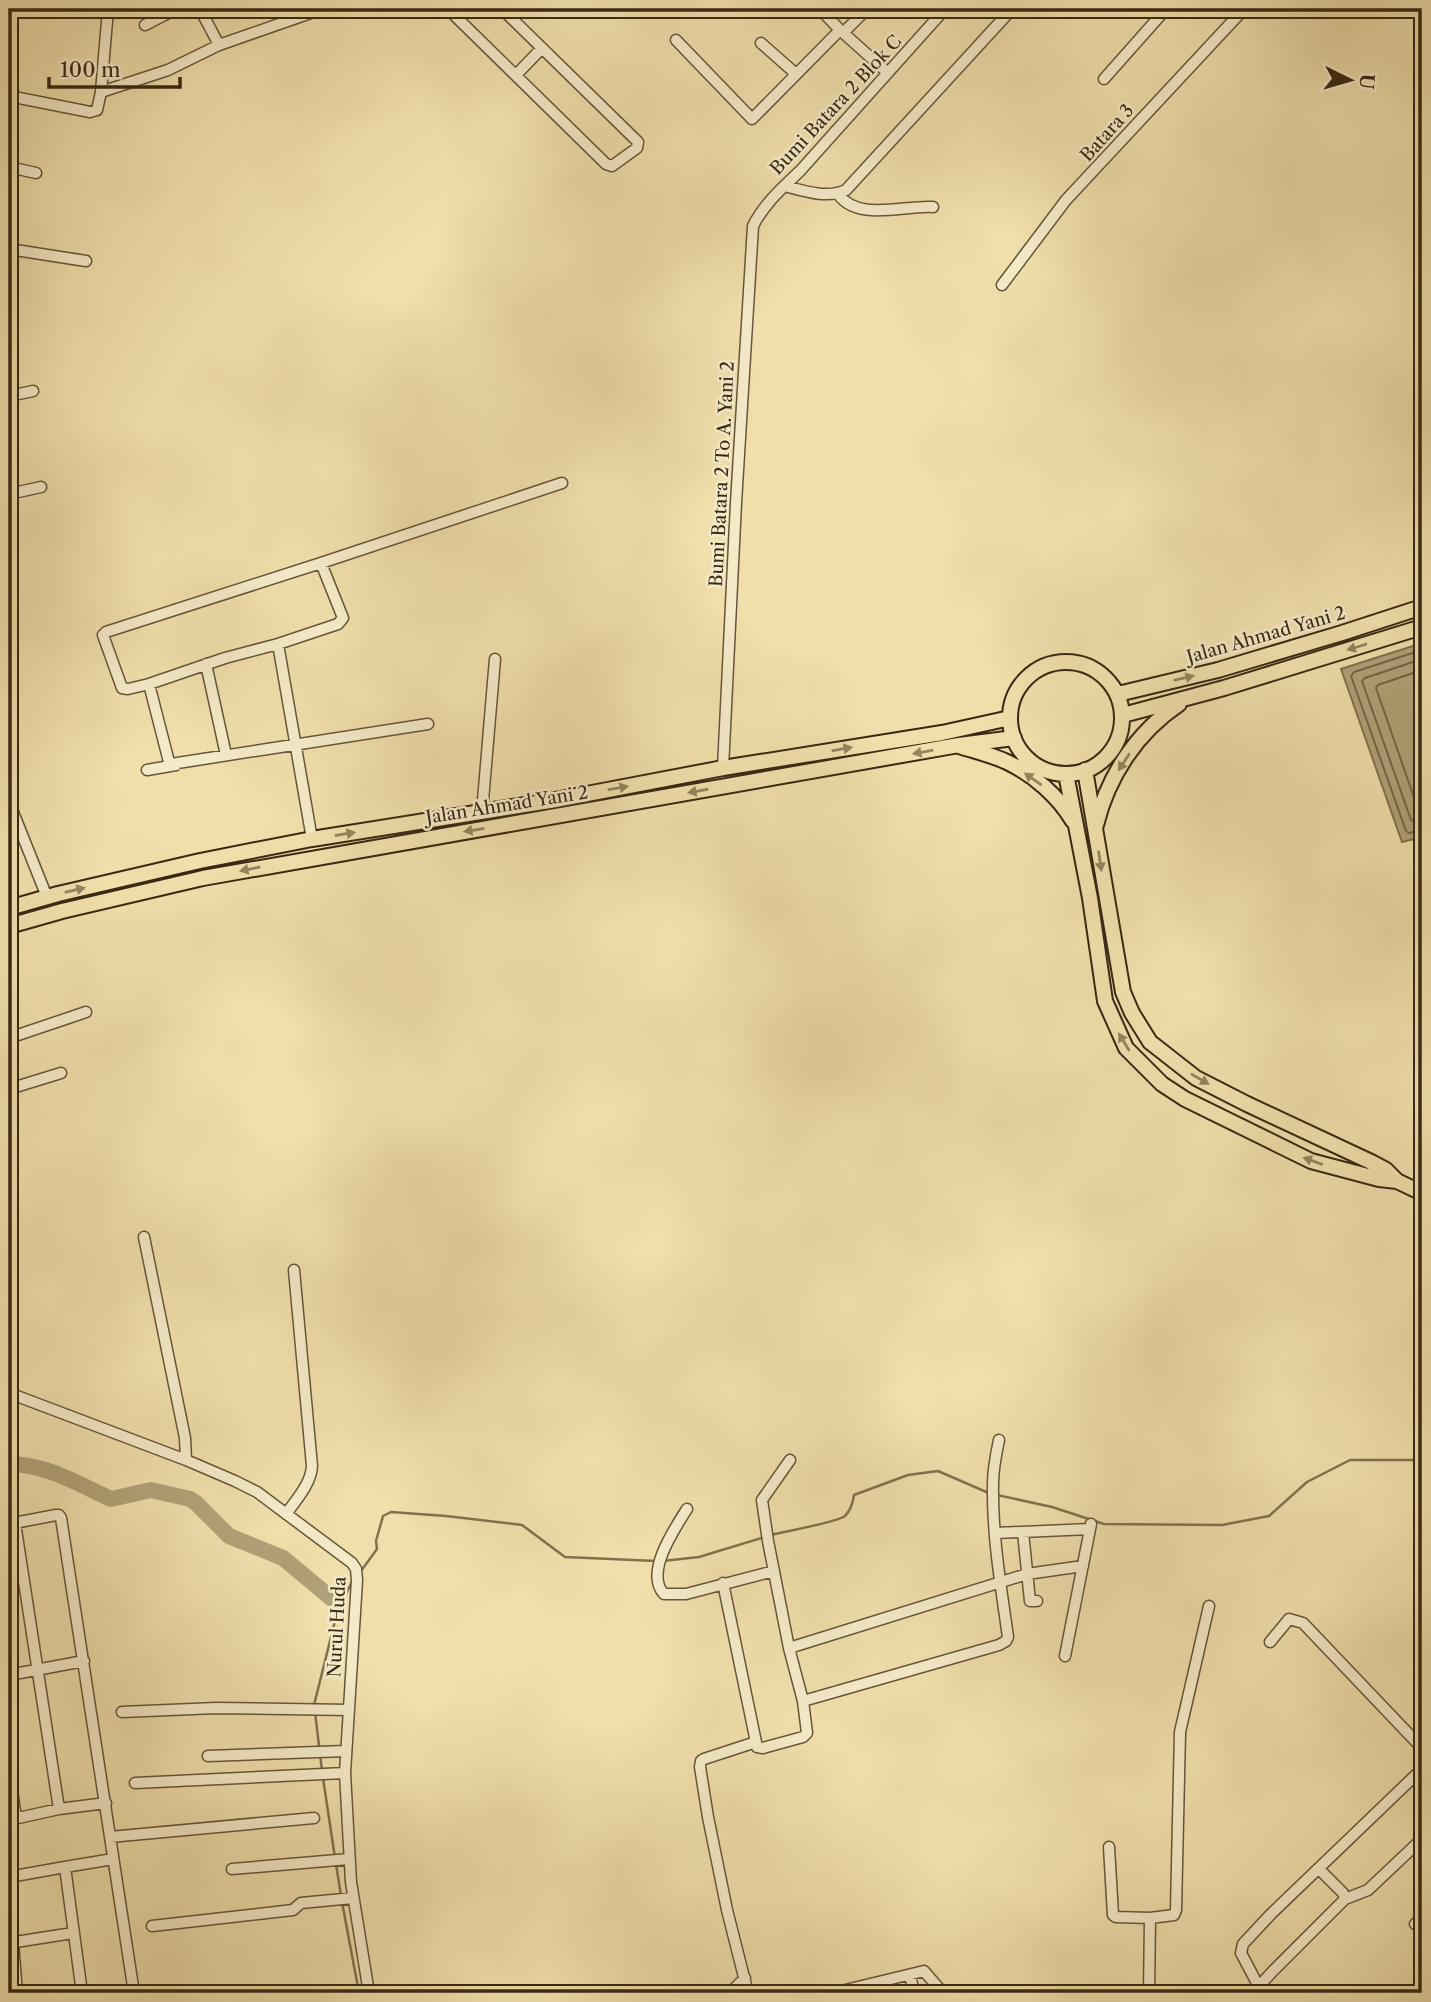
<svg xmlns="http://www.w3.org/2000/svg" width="1431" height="2002" font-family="'Libre Caslon Text',serif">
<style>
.water{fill:#b1a178;stroke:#817150;stroke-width:2}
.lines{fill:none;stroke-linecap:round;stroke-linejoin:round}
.shore{stroke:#746546;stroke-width:2}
.stream{stroke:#817150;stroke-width:2.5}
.river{stroke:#b1a178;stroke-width:16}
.minor-casing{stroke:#66563a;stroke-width:13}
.highway-casing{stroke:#382914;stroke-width:18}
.minor{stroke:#f5eac8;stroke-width:10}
.highway{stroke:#f0dfab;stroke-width:14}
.oneway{fill:#948460}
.labels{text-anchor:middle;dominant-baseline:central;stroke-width:5;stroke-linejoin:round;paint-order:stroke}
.street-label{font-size:18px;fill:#382914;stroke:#f5eac8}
</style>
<rect width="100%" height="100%" fill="#f0dfab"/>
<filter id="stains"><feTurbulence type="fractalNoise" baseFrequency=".00286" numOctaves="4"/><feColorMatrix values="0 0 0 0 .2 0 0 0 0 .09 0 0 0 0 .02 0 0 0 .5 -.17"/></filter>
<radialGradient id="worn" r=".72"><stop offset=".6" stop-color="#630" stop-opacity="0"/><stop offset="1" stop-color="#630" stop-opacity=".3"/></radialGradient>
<path class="water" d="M1422,643V837L1402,842L1341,669Z"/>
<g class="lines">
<path class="shore" d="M1422,650L1354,672L1351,676L1406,831L1409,833L1422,830
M1422,659L1365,678L1362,681L1411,820L1414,822H1422
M1422,670L1378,685L1376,688L1418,809L1422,811"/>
<path class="stream" d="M997,1495L1052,1507L1104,1524L1222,1525L1269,1516L1307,1482L1350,1460H1422
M771,1535C786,1531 835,1523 845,1516C850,1511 853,1502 854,1495L908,1475L938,1471L991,1494
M663,1561L699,1557L765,1537
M361,1571L377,1549L376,1541L383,1516L391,1512L446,1516L522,1525L565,1557L656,1561
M338,1609L352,1582
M314,1705L338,1609L331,1598
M315,1712L322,1771
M323,1778L335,1858
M336,1864L341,1896
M342,1902L359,1993"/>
<path class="river" d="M9,1464C46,1464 78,1484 111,1499L151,1490L190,1499L196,1503L229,1536L283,1558L331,1598"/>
<g class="minor-casing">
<path id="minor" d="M200,9L219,45
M448,9L606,164L612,166L637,148L638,142L502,9
M820,9L840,30L888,73
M145,25L176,9
M843,33L867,9
M676,40L752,119L840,30
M761,43L796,74
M516,75L542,48
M1104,79L1166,9
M101,92L168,70L219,45L322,9
M9,96L90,112L97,110L101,92L108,9
M9,167L36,173
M785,186C804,191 827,199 846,190L1012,9
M838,194C858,222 903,205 933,207
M9,249L86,261
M1002,285L1066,200L1244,9
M9,396L33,391
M9,494L41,487
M321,563L343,618L338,624L278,644L225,658L149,684L128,689L122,688L103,635L106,632L321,563L562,483
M278,644L312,839
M206,664L226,755
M149,684L169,762L171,764L428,724
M723,768L736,503L753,226C764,204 782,188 800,171L945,9
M147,770L176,765
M9,802L47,897
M482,812L495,659
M9,1038L86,1012
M9,1089L61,1073
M144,1237L185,1438L186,1460
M9,1393L186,1460L235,1481L257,1492L352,1563L356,1569L357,1580L345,1773L351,1882L369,1993
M687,1509C675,1528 644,1573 664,1594H686L774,1571
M286,1514C296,1500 311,1484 312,1466L294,1270
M15,1523L59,1809
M9,1524L56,1515H59L61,1518L134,1993
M1023,1532L1030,1601H1037
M996,1533L1090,1529
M723,1583L757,1747L763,1748L803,1737L807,1733L803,1701L789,1648L768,1541L762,1500L790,1460
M1270,1642L1289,1619L1303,1623L1422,1748
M789,1648L1027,1574L1083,1566
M1065,1656L1091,1524
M9,1675L84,1661
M803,1701L999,1645L1006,1641L1008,1637C1001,1587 992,1535 993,1484C993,1469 996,1454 999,1440
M122,1712L216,1708L349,1710
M208,1756L346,1751
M9,1769L16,1818
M135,1783L345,1773
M9,1820L59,1809L106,1803
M110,1837L314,1818
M1109,1847L1113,1915L1116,1917L1150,1918L1174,1915L1176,1910L1180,1732L1209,1606
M232,1869L349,1859
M9,1877L65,1867
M1345,1899L1368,1890L1422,1839
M1415,1924L1422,1918
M152,1926L293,1910L301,1903L353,1898
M9,1943L73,1933
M13,1943L17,1993
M910,1975L914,1993
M1259,1987L1241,1953L1243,1944L1271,1914L1422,1769
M1258,1991L1262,1983L1272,1972L1345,1899L1343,1893L1319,1869
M82,1993L65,1867L113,1859
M730,1993L745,1978
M748,1993L727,1910L708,1817L700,1767L701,1761L704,1759L756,1742
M833,1993L924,1971L943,1993
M1149,1993L1150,1918
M1229,1993L1258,1992L1260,1993"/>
</g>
<g class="highway-casing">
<path id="highway" d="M1010 718a56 56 0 1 1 112 0a56 56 0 1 1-112 0Z
M1118,694L1218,670L1342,633L1422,607
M1123,715L1224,688L1422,627
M959,746C975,751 992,755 1007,762C1034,775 1058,796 1073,821
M1085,770L1123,992L1132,1013L1150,1042L1196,1078L1247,1104L1371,1162L1386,1170L1397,1181
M1066,774L1090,898L1105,1001L1126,1048L1162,1084L1185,1099L1311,1161L1379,1179L1397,1181L1422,1193
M1096,825C1108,776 1137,732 1179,704
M9,908L58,894L200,861L312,839L550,801L723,768L942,733L1010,718
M9,926L62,911L203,878L959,745L1014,738"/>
</g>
<use href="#minor" class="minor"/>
<use href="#highway" class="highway"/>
</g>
<defs><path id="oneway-solid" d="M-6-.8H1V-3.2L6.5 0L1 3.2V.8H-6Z" transform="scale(1.75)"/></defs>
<g class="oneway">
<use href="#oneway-solid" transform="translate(1357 647) rotate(163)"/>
<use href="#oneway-solid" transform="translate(1184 678) rotate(-13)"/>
<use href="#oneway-solid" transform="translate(842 749) rotate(-10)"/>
<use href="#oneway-solid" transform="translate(923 752) rotate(170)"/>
<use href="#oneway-solid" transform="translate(1124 762) rotate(123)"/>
<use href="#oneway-solid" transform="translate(1033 779) rotate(-145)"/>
<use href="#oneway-solid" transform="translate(618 788) rotate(-10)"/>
<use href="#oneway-solid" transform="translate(698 791) rotate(170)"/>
<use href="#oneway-solid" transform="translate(474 830) rotate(171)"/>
<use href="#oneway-solid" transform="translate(345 834) rotate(-9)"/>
<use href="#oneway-solid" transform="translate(1100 861) rotate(82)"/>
<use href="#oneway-solid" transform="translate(250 869) rotate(169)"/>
<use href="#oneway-solid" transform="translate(75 890) rotate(-13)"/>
<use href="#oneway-solid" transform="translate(1124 1042) rotate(-121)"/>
<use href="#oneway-solid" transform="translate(1200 1079) rotate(30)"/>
<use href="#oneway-solid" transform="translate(1313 1161) rotate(-160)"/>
</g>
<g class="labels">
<g class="street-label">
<text transform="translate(836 105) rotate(-47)">Bumi Batara 2 Blok C</text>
<text transform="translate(1107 133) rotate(-48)">Batara 3</text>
<text transform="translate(722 474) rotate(-87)">Bumi Batara 2 To A. Yani 2</text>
<text transform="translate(1266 635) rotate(-16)">Jalan Ahmad Yani 2</text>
<text transform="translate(507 805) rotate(-9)">Jalan Ahmad Yani 2</text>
<text transform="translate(337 1627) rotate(-87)">Nurul Huda</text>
</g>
</g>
<rect width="1431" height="2002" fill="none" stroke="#f0dfab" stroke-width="35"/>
<rect x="10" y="10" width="1410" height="1981" fill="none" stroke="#382914" stroke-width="3.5"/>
<rect x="18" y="18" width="1396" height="1967" fill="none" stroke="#382914" stroke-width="2"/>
<g transform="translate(1350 80) rotate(95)" stroke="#f5eac8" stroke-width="5" paint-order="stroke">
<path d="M0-5L12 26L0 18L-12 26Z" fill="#382914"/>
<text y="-10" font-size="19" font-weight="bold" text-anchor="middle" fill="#382914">U</text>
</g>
<path d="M49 77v10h131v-10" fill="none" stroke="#382914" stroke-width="3.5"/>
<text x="60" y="77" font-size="21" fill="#382914" stroke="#f5eac8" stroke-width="5" paint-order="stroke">100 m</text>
<rect width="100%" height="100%" filter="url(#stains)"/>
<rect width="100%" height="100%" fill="url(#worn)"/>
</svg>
